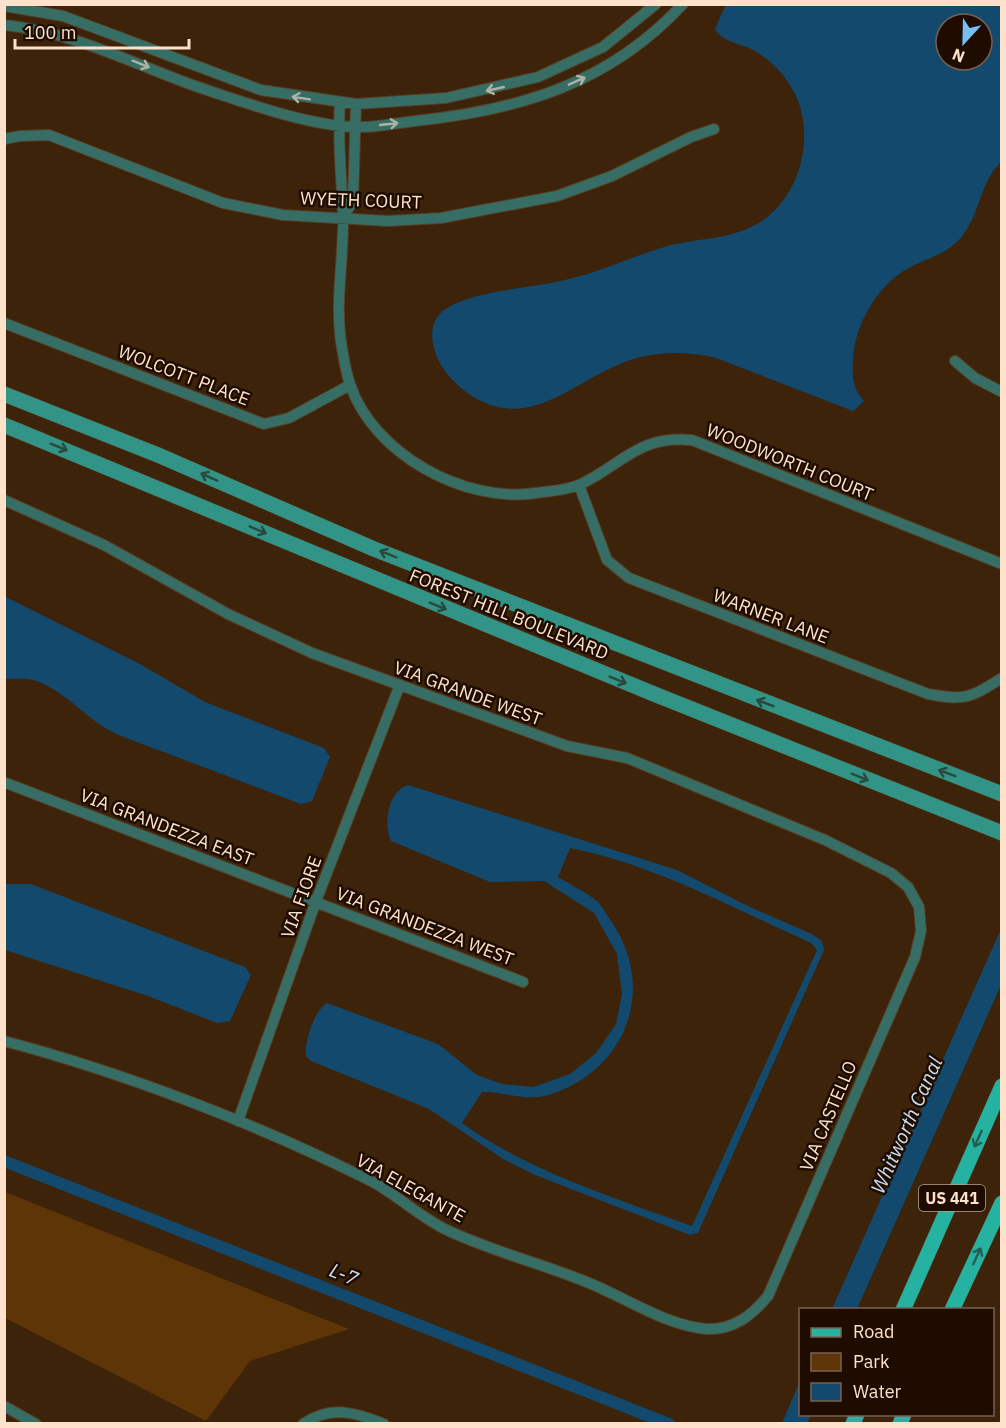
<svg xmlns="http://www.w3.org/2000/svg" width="1006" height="1428" font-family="'IBM Plex Sans',sans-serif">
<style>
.green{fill:#5e3507}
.water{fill:#12496c;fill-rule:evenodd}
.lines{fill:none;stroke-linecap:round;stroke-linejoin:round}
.canal{stroke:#12496c;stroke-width:12}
.street-casing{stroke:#573e25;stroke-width:12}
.secondary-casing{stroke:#573e25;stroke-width:16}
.primary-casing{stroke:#573e25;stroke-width:16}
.street{stroke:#366e65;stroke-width:10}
.secondary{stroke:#329486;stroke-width:15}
.primary{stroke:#26b2a0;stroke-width:15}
.oneway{stroke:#adb3a2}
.oneway2{stroke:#28493c}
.oneway3{stroke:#225f50}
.labels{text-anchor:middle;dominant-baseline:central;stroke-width:5;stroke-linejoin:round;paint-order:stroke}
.shield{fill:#1f0c00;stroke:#baa18d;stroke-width:1.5}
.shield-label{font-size:16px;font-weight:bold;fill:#fde1ca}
.street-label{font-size:18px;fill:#fde1ca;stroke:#1f0c00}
.water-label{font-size:20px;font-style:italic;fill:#cae0f1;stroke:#1f0c00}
</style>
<rect width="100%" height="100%" fill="#3c230a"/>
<path class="green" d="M5,1192L349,1329L250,1361L206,1421L5,1318Z"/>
<path class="water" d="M726,4L1001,5V162C980,182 980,213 963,235C948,255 925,258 905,270C875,289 856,324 853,358C852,374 852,389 864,401L853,411L716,358C690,352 667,351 641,357C579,371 533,440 466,392C453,382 439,367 435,351C429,333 432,316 449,307C478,290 535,288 569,279C603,271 635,255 668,246C698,238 727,240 755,225C800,201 817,136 794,92C785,75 772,61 755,51C742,43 723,43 715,29ZM946,24H982V60H946Z
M4,596L138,663L205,702L324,748L330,757L312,801L301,804L121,736C88,723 67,690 33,680C25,678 13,679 5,679Z
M408,785L677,870L750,907L812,934L822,941L824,950L698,1233L690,1235L535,1175L503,1159L429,1109L311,1061L306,1056C304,1042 314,1011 327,1003L438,1044L477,1075L502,1084L533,1087L570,1074L596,1053L616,1024L622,994L617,954L594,913L544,881L490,882L391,841C383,825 388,791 408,785ZM570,848C655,865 733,908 811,943L817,950L692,1226C617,1199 526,1170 462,1123L482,1092C504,1091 524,1102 549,1095C625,1071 657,991 613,924C608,917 603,907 597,901C586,892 571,885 558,877Z
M5,884H31L245,967L251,975L230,1021L217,1023L148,996L5,950Z
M1001,929V985L857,1309H832Z
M800,1381V1414L811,1415L807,1423H782Z"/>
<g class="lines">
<path class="canal" d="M4,1161L669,1424"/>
<g class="street-casing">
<path id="street" d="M4,6L63,16L261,90L356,104L446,98L538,77L603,47L656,4
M4,25C74,32 133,64 198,87C243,102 309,126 356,127C375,128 396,123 415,121C519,110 609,84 683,4
M340,103C337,141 342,178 343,216C344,260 334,304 342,348C344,360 346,373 350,384C373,454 465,504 536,493C550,491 569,490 581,484C624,463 639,435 692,440L1002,564
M4,139L20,136L49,135L223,203L283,215L388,221L441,218L557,196L612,176L691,137L714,129
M343,218L353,201L356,104
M4,323L264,424L289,418L350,385
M955,361L975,378L1002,392
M579,485L607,560L629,578L928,694C965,701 970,698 1002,678
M4,500L104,545L228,614L312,653L567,746L627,758L825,840L891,873L908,887L919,907L921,931L915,957L768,1296C752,1315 734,1330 707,1329C667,1326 626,1298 589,1283C543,1264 494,1252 449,1231C420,1218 397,1194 369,1180C257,1124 125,1073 4,1041
M6,783L523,982
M238,1121L316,901L399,687
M4,1406L36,1424
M303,1424C330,1405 355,1412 384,1424"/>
</g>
<g class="secondary-casing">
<path id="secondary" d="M4,394L158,455L374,549L1002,794
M4,425L654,694L1002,833"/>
</g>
<g class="primary-casing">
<path id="primary" d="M903,1310L1002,1086
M952,1310L1002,1203
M853,1424L857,1414
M900,1424L904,1414"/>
</g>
<use href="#street" class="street"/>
<use href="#secondary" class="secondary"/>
<use href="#primary" class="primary"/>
</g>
<defs><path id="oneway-shaft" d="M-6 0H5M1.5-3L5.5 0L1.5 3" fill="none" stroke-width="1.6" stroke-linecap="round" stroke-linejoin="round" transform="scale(1.5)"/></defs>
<g class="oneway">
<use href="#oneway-shaft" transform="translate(141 64) rotate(22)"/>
<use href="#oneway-shaft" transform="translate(577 81) rotate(-24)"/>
<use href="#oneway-shaft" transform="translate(495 89) rotate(167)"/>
<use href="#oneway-shaft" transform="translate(301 98) rotate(-171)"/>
<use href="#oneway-shaft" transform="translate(389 124) rotate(-6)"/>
</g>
<g class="oneway2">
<use href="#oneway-shaft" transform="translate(59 447) rotate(22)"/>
<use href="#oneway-shaft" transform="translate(209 477) rotate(-156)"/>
<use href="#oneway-shaft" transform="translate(258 530) rotate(23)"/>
<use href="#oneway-shaft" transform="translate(388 554) rotate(-158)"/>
<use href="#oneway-shaft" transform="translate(438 606) rotate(22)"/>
<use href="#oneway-shaft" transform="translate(618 680) rotate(22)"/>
<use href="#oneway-shaft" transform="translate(765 703) rotate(-159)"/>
<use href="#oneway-shaft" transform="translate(947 773) rotate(-159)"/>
<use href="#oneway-shaft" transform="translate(860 777) rotate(22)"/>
</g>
<g class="oneway3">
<use href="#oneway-shaft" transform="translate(978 1139) rotate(114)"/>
<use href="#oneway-shaft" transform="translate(977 1256) rotate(-65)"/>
</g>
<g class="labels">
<rect class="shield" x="919" y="1185" width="66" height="26" rx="4.5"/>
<g class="shield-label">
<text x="952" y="1198">US 441</text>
</g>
<g class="street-label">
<text transform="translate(361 200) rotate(2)">WYETH COURT</text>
<text transform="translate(184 375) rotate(21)">WOLCOTT PLACE</text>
<text transform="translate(790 462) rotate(22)">WOODWORTH COURT</text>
<text transform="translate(509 614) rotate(22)">FOREST HILL BOULEVARD</text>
<text transform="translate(771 616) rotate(21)">WARNER LANE</text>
<text transform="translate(468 693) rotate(20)">VIA GRANDE WEST</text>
<text transform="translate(167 827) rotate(21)">VIA GRANDEZZA EAST</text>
<text transform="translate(301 897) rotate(-70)">VIA FIORE</text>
<text transform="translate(425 926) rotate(21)">VIA GRANDEZZA WEST</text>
<text transform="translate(828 1116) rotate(-67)">VIA CASTELLO</text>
<text transform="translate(411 1188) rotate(29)">VIA ELEGANTE</text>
</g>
<g class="water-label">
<text transform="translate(906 1125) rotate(-66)">Whitworth Canal</text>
<text transform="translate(344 1274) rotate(22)">L-7</text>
</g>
</g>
<rect width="1006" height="1428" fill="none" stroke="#fde1ca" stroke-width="12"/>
<rect x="799" y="1308" width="195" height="108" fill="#1f0c00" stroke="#786151" stroke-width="1.5"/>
<rect x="811" y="1328" width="30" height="9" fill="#26b2a0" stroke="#786151" stroke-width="1.5"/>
<text x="853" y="1338" font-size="18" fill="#fde1ca">Road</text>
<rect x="811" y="1353" width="30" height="18" fill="#5e3507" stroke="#786151" stroke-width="1.5"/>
<text x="853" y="1368" font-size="18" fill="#fde1ca">Park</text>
<rect x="811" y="1383" width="30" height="18" fill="#12496c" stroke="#786151" stroke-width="1.5"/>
<text x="853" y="1398" font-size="18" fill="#fde1ca">Water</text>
<g transform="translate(964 42) rotate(202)"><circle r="28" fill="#1f0c00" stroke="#786151" stroke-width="1.5"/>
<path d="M0-4.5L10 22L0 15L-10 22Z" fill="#76c0f7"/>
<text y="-9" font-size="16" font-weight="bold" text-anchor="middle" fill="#fde1ca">N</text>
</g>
<path d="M15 39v9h174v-9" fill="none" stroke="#fde1ca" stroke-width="3"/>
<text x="24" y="39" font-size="18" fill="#fde1ca" stroke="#1f0c00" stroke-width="4.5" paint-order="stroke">100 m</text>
</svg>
